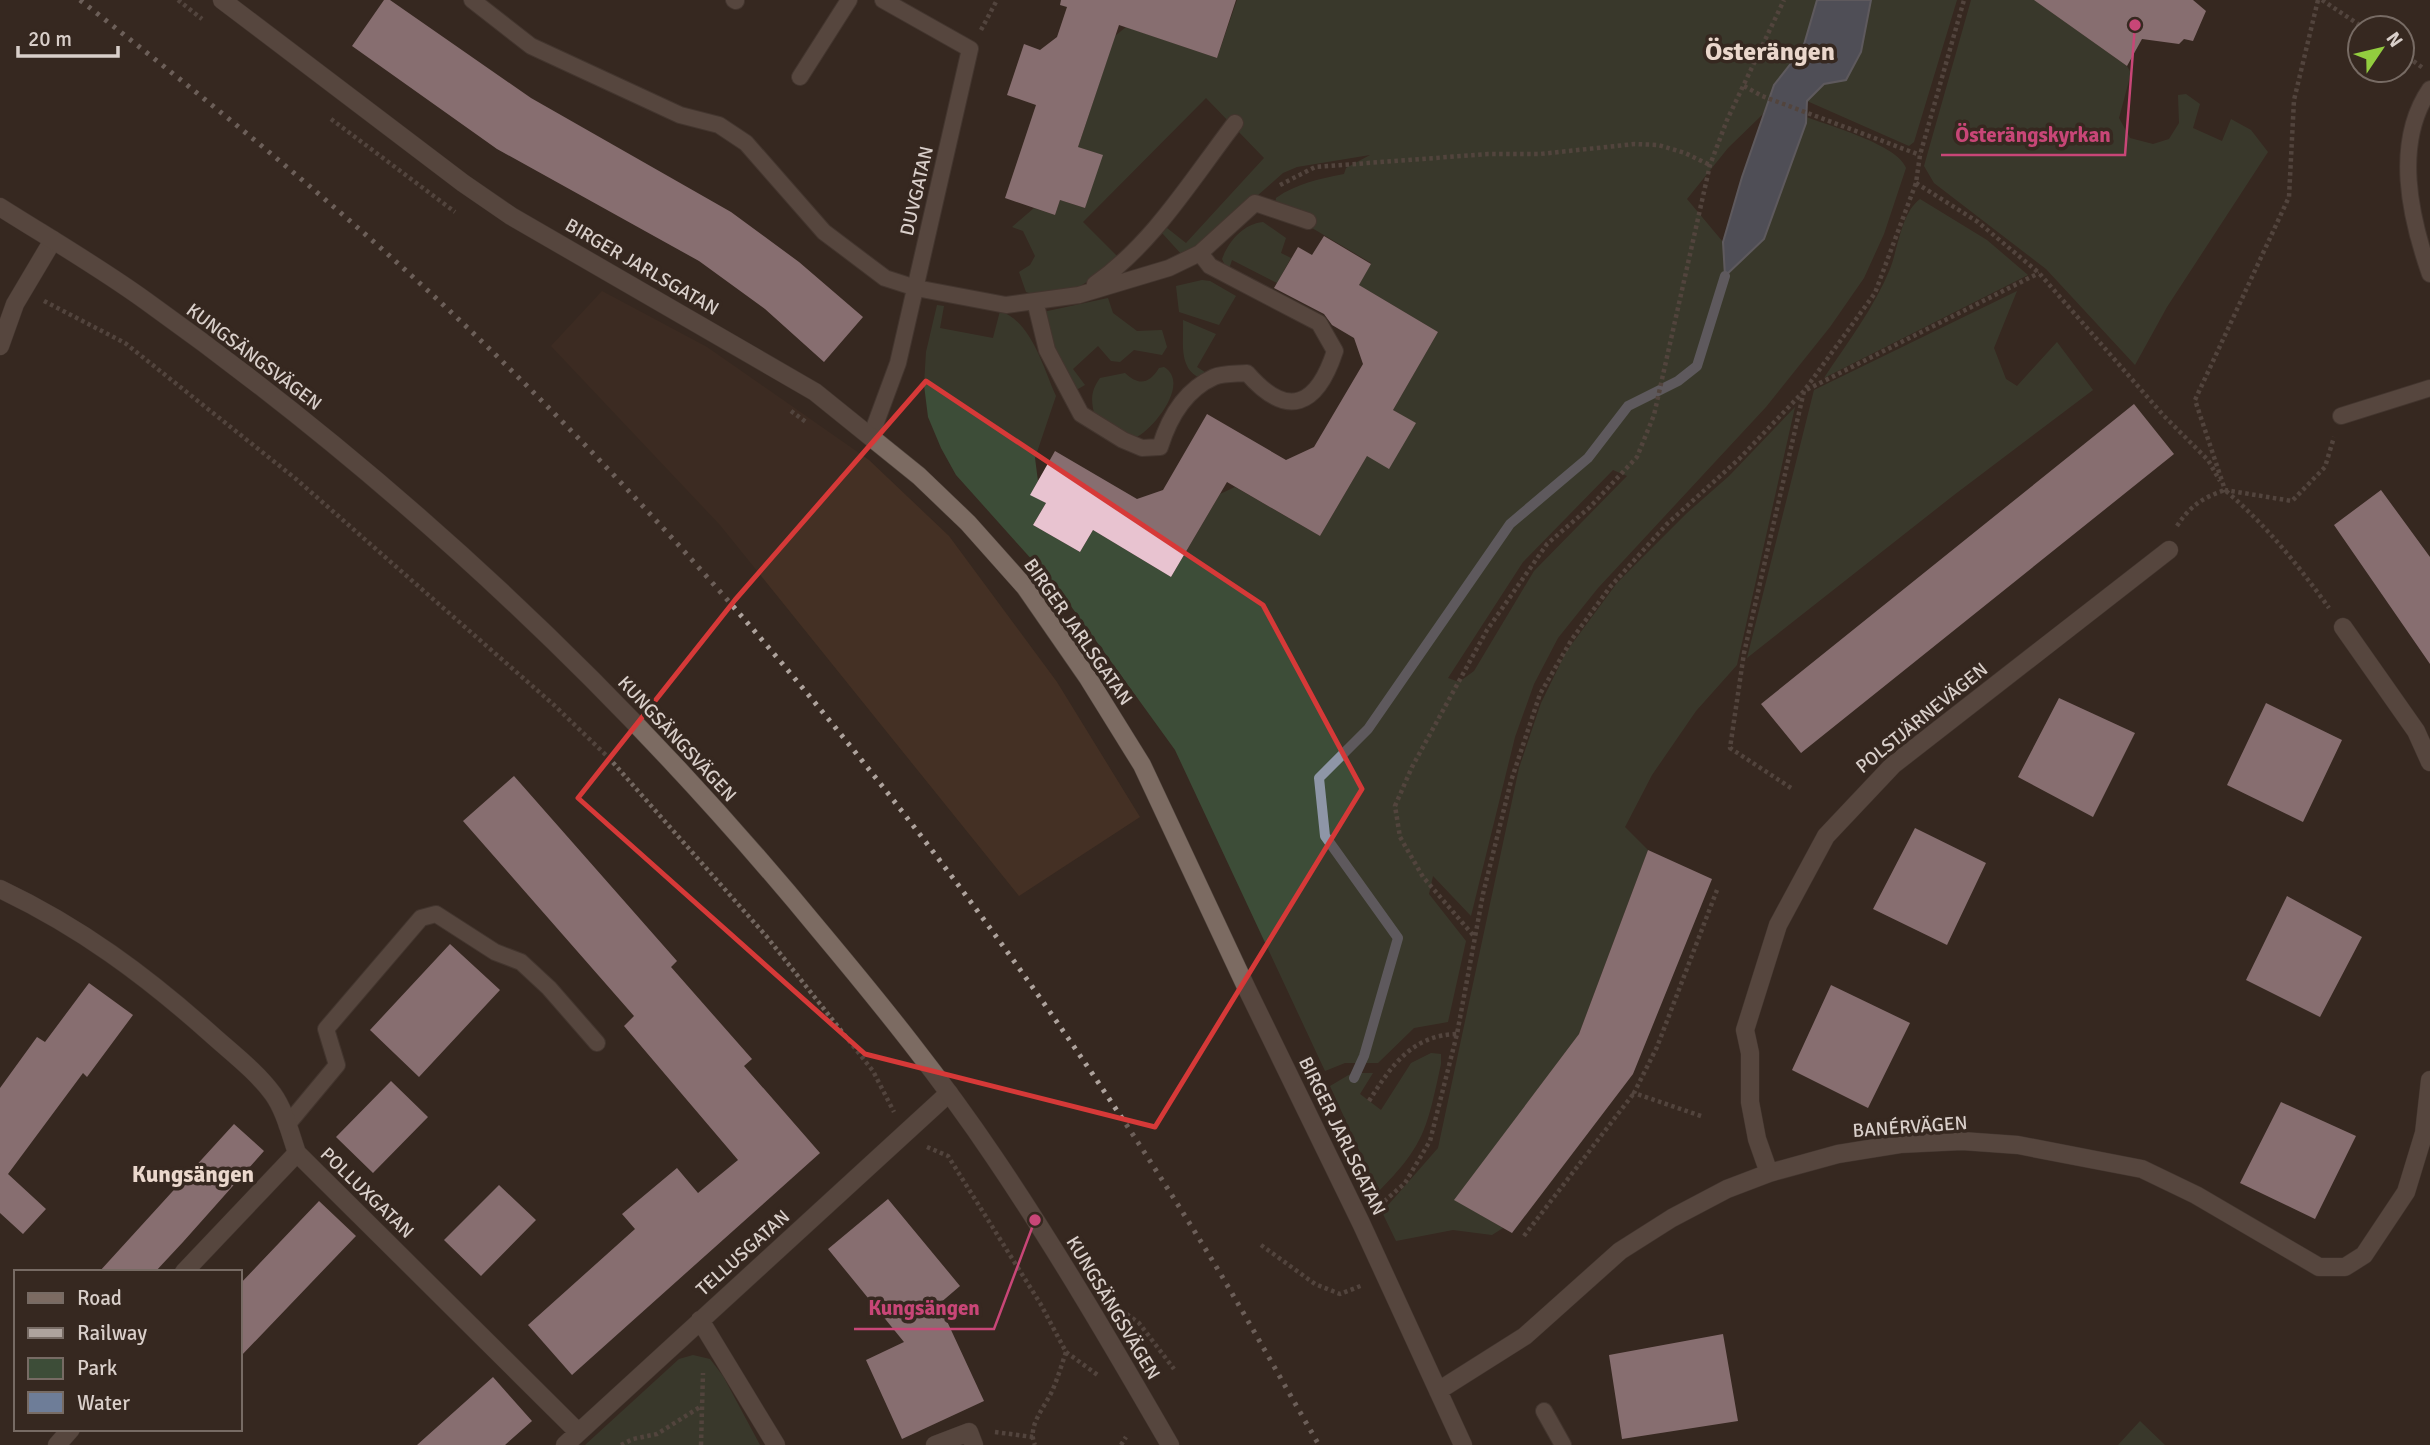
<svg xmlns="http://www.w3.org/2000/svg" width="2430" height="1445" font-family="Signika,sans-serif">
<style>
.built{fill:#443024}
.green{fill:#3d4d38;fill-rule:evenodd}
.water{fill:#6e7d98;stroke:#8e96a7;stroke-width:2}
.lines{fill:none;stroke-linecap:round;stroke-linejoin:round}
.stream{stroke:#8e96a7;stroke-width:10}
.building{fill:#e8c3d0}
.service-casing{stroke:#52463f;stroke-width:18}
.minor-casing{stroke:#52463f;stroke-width:19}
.tertiary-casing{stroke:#52463f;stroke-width:19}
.path{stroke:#736760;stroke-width:4.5;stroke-dasharray:3.5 3.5;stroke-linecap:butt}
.service{stroke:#7c6b62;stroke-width:16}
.minor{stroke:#7c6b62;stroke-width:18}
.tertiary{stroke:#7c6b62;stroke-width:18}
.rail{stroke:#aea39d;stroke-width:5;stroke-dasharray:3.5 7;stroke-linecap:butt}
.marked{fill:none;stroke:#d63938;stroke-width:5;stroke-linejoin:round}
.labels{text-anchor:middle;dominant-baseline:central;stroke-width:7;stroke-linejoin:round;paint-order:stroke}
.street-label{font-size:19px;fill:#d9cfca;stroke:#362820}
.quarter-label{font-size:23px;font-weight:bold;fill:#ead7cc;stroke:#362820}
.district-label{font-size:26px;font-weight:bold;fill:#ead7cc;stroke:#362820}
.leader{fill:none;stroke:#c84677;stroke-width:2.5}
.callout-dot{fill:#c84677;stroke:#362820;stroke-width:2.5}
.callout-label{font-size:21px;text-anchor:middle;font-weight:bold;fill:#c84677;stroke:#362820;stroke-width:7;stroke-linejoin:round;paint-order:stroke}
</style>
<rect width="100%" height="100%" fill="#362820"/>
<path class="built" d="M602,291L707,347L869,460L949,536L1057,682L1140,817L1019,896L720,525L551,346Z"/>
<path class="green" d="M1237,0H1817L1803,48L1774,85L1763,114L1728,148L1687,199L1723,242L1725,275L1764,239L1806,117C1830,126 1898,145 1906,168L1884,234L1864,278L1830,327L1766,407L1598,588L1558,638L1534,684L1515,737L1471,916L1433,876L1429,894L1466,941L1448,1022L1414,1028L1378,1063H1345L1325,1071L1175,750L1060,591L956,475L941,448L928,417L924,385L926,352L937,305L944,306L940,328L993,338L1000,311C1032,322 1043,368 1056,396L1035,458L1038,481L1031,494L1046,503L1033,525L1080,552L1093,530L1171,577L1220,494L1235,487L1320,536L1367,456L1415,423L1393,410L1438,332L1359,285L1371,263L1275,206L1276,198C1297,183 1320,179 1344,174L1346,168L1370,155L1297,167L1283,173L1191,254L1183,256L1162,233L1167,228L1186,243L1264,158L1206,98L1083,222L1117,256C1094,280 1061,306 1026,292L1019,272L1030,265L1035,256L1023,231L1012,227L1034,208L1055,215L1060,200L1085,208L1102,155L1078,147L1115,36L1126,27L1217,58ZM1613,470L1627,476L1534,571L1474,671L1459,682L1448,678L1523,562Z
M1871,0H1957L1914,142L1909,146L1807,101L1824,84L1846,80L1861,52Z
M1971,0H2041L2040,4L2127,66L2131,73L2119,118L2130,138L2153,144L2169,139L2179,123L2178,95L2186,94L2200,104L2193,128L2222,141L2231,119L2251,130L2268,152L2167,307L2135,365L2046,269L1934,183L1924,166Z
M1920,199L1987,240L2028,275L1824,378C1847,343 1874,308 1890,269C1898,249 1901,213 1920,199Z
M1263,222L1286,238L1281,253L1291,258L1277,283L1232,260L1228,272L1222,259C1229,241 1243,224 1263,222Z
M1202,280L1210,281L1236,296L1219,325L1179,312L1176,286Z
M2017,291L1994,348L2006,379L2017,386L2057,342L2093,390L1954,495L1747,658L1814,390Z
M1108,298L1113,313L1137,331L1162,330L1167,347L1162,355L1134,350L1120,362L1111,361L1098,346L1073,369L1085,385L1078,389C1054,380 1049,334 1043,312Z
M1183,320L1216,334L1197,367L1208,374L1198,377C1178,366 1184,340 1183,320Z
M1164,367C1191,383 1153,430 1135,438L1095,417C1091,401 1090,392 1100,378L1125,373C1139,386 1149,384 1159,368Z
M1795,407L1737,665L1696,711L1652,775L1625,827L1648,850L1579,1034L1455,1200L1503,1228L1492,1235L1453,1230L1396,1241L1382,1212L1438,1148L1519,768L1541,703L1566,652L1617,583L1687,513L1729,476Z
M1431,1053L1441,1054V1064C1427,1128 1425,1145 1378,1192L1330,1086L1352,1073H1373L1360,1094L1381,1110L1411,1063Z
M693,1355L710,1359L723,1376L760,1445H585L679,1359Z
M2140,1421L2165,1445H2118Z"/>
<path class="water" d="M1817,0H1871L1861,52L1846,80L1824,84L1807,101L1806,123L1764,239L1725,276L1723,242L1742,177L1774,85L1803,48Z"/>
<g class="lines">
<path class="stream" d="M1354,1078L1364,1056L1398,938L1325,836L1319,778L1368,729L1510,524L1588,458L1628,406L1678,381L1697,366L1725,276"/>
</g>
<path class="building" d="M384,0H390L531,98L731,212L799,262L863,317L824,362L765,309L699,261L497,149L352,46Z
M1061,0H1236L1217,58L1119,25L1078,147L1103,155L1085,208L1060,200L1055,215L1005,198L1036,105L1007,95L1024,44L1040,50L1057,37L1067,7L1060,5Z
M2034,0H2193L2206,11L2193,41L2184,39L2179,44L2142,39L2127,66Z
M1324,236L1371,264L1359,285L1438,332L1393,410L1416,423L1389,469L1367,456L1320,536L1227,482L1171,577L1093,530L1080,552L1033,525L1046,503L1030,495L1055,451L1137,499L1163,490L1207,414L1286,460L1314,447L1363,364L1354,338L1332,325L1324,314L1274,288L1298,247L1312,255Z
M2134,404L2174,454L1801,753L1761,704Z
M2381,490L2430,557V664L2334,525Z
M2059,698L2135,733L2093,817L2018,777Z
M2266,703L2342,740L2303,822L2227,785Z
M514,776L677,961L671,967L752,1059L744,1066L820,1153L572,1375L528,1325L635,1229L622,1214L677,1168L698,1193L738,1160L624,1026L634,1016L463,821Z
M1915,828L1986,863L1947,945L1873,909Z
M1648,850L1712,879L1633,1074L1512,1233L1454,1200L1579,1034Z
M2287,896L2362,937L2320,1017L2246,980Z
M450,944L500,990L419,1077L370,1030Z
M89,983L133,1015L87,1077L83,1073L8,1174L46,1209L23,1234L0,1213V1088L37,1037L45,1042Z
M1831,985L1910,1023L1868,1108L1792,1070Z
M391,1081L428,1117L373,1173L336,1137Z
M2281,1102L2356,1136L2315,1219L2240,1183Z
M234,1124L264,1151L183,1242L155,1272H99Z
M499,1185L536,1220L481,1276L444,1240Z
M888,1199L960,1286L939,1304L984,1401L902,1439L866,1360L904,1342L828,1249Z
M319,1201L356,1236L240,1357V1284Z
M1723,1334L1738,1421L1622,1439L1609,1355Z
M493,1377L532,1421L505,1445H417Z"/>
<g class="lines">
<g class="service-casing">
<path id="service" d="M472,0L531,46L680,115L719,125L746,143L824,232L885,278L916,288L1006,305L1079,295L1169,268L1200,253L1255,203L1308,221
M734,0L736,1
M800,77L849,0
M2430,89C2393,143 2410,217 2430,274
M1095,284C1153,244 1192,179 1235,123
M1035,301L1047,350L1081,414L1123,440L1142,448L1160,447C1169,418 1185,390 1214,377C1223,373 1237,374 1247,373C1288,420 1317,406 1335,351L1319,323L1210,266L1200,253
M2341,416L2430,388
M871,436L898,363L970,49L883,0
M287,1125L337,1065L326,1029L421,918L436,914L495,952L521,962L549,988L597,1043
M1544,1411L1563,1445"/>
</g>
<g class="minor-casing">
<path id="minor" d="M222,0L463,183L511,216L815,392L919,476L968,523L1025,587L1088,678L1142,765L1247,989L1361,1223L1463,1445
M0,346L15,304L53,240
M2343,627L2416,731L2430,762
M0,889C80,927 145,975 211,1034C232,1053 256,1071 273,1094C285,1111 290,1133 297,1153L578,1432
M1769,1173L1757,1139L1750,1102V1053L1745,1030L1778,925L1826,836L1893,765L2169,550
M184,1272L297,1153
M700,1320L776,1445
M1438,1391L1525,1336L1620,1251L1672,1218L1727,1189L1769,1173L1838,1154L1900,1144L1962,1141L2018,1145L2142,1169L2196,1195L2319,1267H2345L2364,1255L2406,1192L2424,1133L2430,1080
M57,1445L71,1429
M565,1445L949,1093
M935,1445L969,1432L974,1445"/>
</g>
<g class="tertiary-casing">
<path id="tertiary" d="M0,207C49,238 99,267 146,301C397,480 624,693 820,931C881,1004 941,1078 994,1157C1057,1250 1114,1348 1170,1445"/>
</g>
<path class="path" d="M178,0L202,19
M2318,0L2294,100L2289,197L2195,400L2225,490L2292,501L2325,467L2334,437
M2322,0L2364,28
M981,30L997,0
M2402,53L2423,68
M1744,86L1762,96L1920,155
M331,119L455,212
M1916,183L1978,222L2039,273L2164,416L2208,460L2220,481
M1280,185L1315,167L1488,154H1540L1635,144L1658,145L1685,153L1710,165
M44,301L125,343L296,479L554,705L609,758L767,937L873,1071L894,1112
M791,411L806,422
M2226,491C2267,526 2298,565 2329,608
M2177,526C2190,506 2202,498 2225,490
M1791,788L1730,748L1744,653L1804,391L2039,273
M1473,935L1423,877L1400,837L1395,806L1412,767L1487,630L1547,544L1590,507L1637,457L1654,415L1710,165L1727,120L1784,0
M1369,1101C1391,1066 1412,1035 1457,1034
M1701,1116L1634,1093L1657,1047L1717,890
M927,1147L948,1156L1040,1303L1066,1352C1062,1364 1058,1377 1053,1389C1046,1406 1026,1426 1035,1445
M1379,1206L1405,1183L1430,1141L1457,1034L1483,894L1511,781L1540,694L1572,639L1610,587L1667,524L1739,459L1804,391L1875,293L1916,183L1920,155L1964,0
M1524,1236L1634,1093
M1261,1245L1315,1284L1340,1294L1363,1285
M1121,1310L1139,1323L1174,1369
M1066,1352L1099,1376
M995,1432L1033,1437
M621,1445L633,1439L657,1434L700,1407
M701,1445L703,1373
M1121,1445L1126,1437"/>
<use href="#service" class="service"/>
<use href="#minor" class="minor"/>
<use href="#tertiary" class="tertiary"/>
<path class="rail" d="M80,0C229,117 377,237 511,370C775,631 1008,929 1203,1245C1243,1310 1280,1378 1319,1445"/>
</g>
<path d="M0 0H2430V1445H0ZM926,381L1263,605L1362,789L1155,1127L865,1054L578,798L735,600Z" fill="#362820" fill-opacity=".55" fill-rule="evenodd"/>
<path class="marked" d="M926,381L1263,605L1362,789L1155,1127L865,1054L578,798L735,600Z"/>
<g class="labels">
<g class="street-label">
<text transform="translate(917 191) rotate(-77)">DUVGATAN</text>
<text transform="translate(642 267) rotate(30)">BIRGER JARLSGATAN</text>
<text transform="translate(254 357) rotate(37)">KUNGSÄNGSVÄGEN</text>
<text transform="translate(1078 632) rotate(55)">BIRGER JARLSGATAN</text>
<text transform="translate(1922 718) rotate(-39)">POLSTJÄRNEVÄGEN</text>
<text transform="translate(677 739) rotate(47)">KUNGSÄNGSVÄGEN</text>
<text transform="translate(1910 1127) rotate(-4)">BANÉRVÄGEN</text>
<text transform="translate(1342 1136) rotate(64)">BIRGER JARLSGATAN</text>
<text transform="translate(367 1193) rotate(44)">POLLUXGATAN</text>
<text transform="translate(743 1253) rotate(-42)">TELLUSGATAN</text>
<text transform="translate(1113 1308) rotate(59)">KUNGSÄNGSVÄGEN</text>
</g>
<g class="quarter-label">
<text x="193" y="1174">Kungsängen</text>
</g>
<g class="district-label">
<text x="1770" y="52">Österängen</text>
</g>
</g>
<path class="leader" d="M2135 25L2125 155H1941M1035 1220L994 1329H854"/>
<g class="callout-dot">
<circle cx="2135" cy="25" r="7"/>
<circle cx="1035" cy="1220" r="7"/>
</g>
<g class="callout-label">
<text x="2033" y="142">Österängskyrkan</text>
<text x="924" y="1315">Kungsängen</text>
</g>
<rect x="14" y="1270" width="228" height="161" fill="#362820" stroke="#776b64" stroke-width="2"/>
<rect x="28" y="1293" width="35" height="10" fill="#7c6b62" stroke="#776b64" stroke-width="2"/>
<text x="77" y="1305" font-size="21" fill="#d9cfca">Road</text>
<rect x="28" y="1328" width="35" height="10" fill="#aea39d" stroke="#776b64" stroke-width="2"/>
<text x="77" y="1340" font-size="21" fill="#d9cfca">Railway</text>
<rect x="28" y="1358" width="35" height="21" fill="#3d4d38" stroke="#776b64" stroke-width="2"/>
<text x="77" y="1375" font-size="21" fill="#d9cfca">Park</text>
<rect x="28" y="1392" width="35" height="21" fill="#6e7d98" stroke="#776b64" stroke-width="2"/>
<text x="77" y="1410" font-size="21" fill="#d9cfca">Water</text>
<g transform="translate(2381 49) rotate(55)"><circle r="33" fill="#362820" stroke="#776b64" stroke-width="2"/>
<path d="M0-5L12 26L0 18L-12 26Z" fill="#92cd3f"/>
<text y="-10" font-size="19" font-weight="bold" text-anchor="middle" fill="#d9cfca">N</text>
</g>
<path d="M18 46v10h100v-10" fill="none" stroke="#d9cfca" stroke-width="3.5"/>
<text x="28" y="46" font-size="21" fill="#d9cfca" stroke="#362820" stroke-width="5" paint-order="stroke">20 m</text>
</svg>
